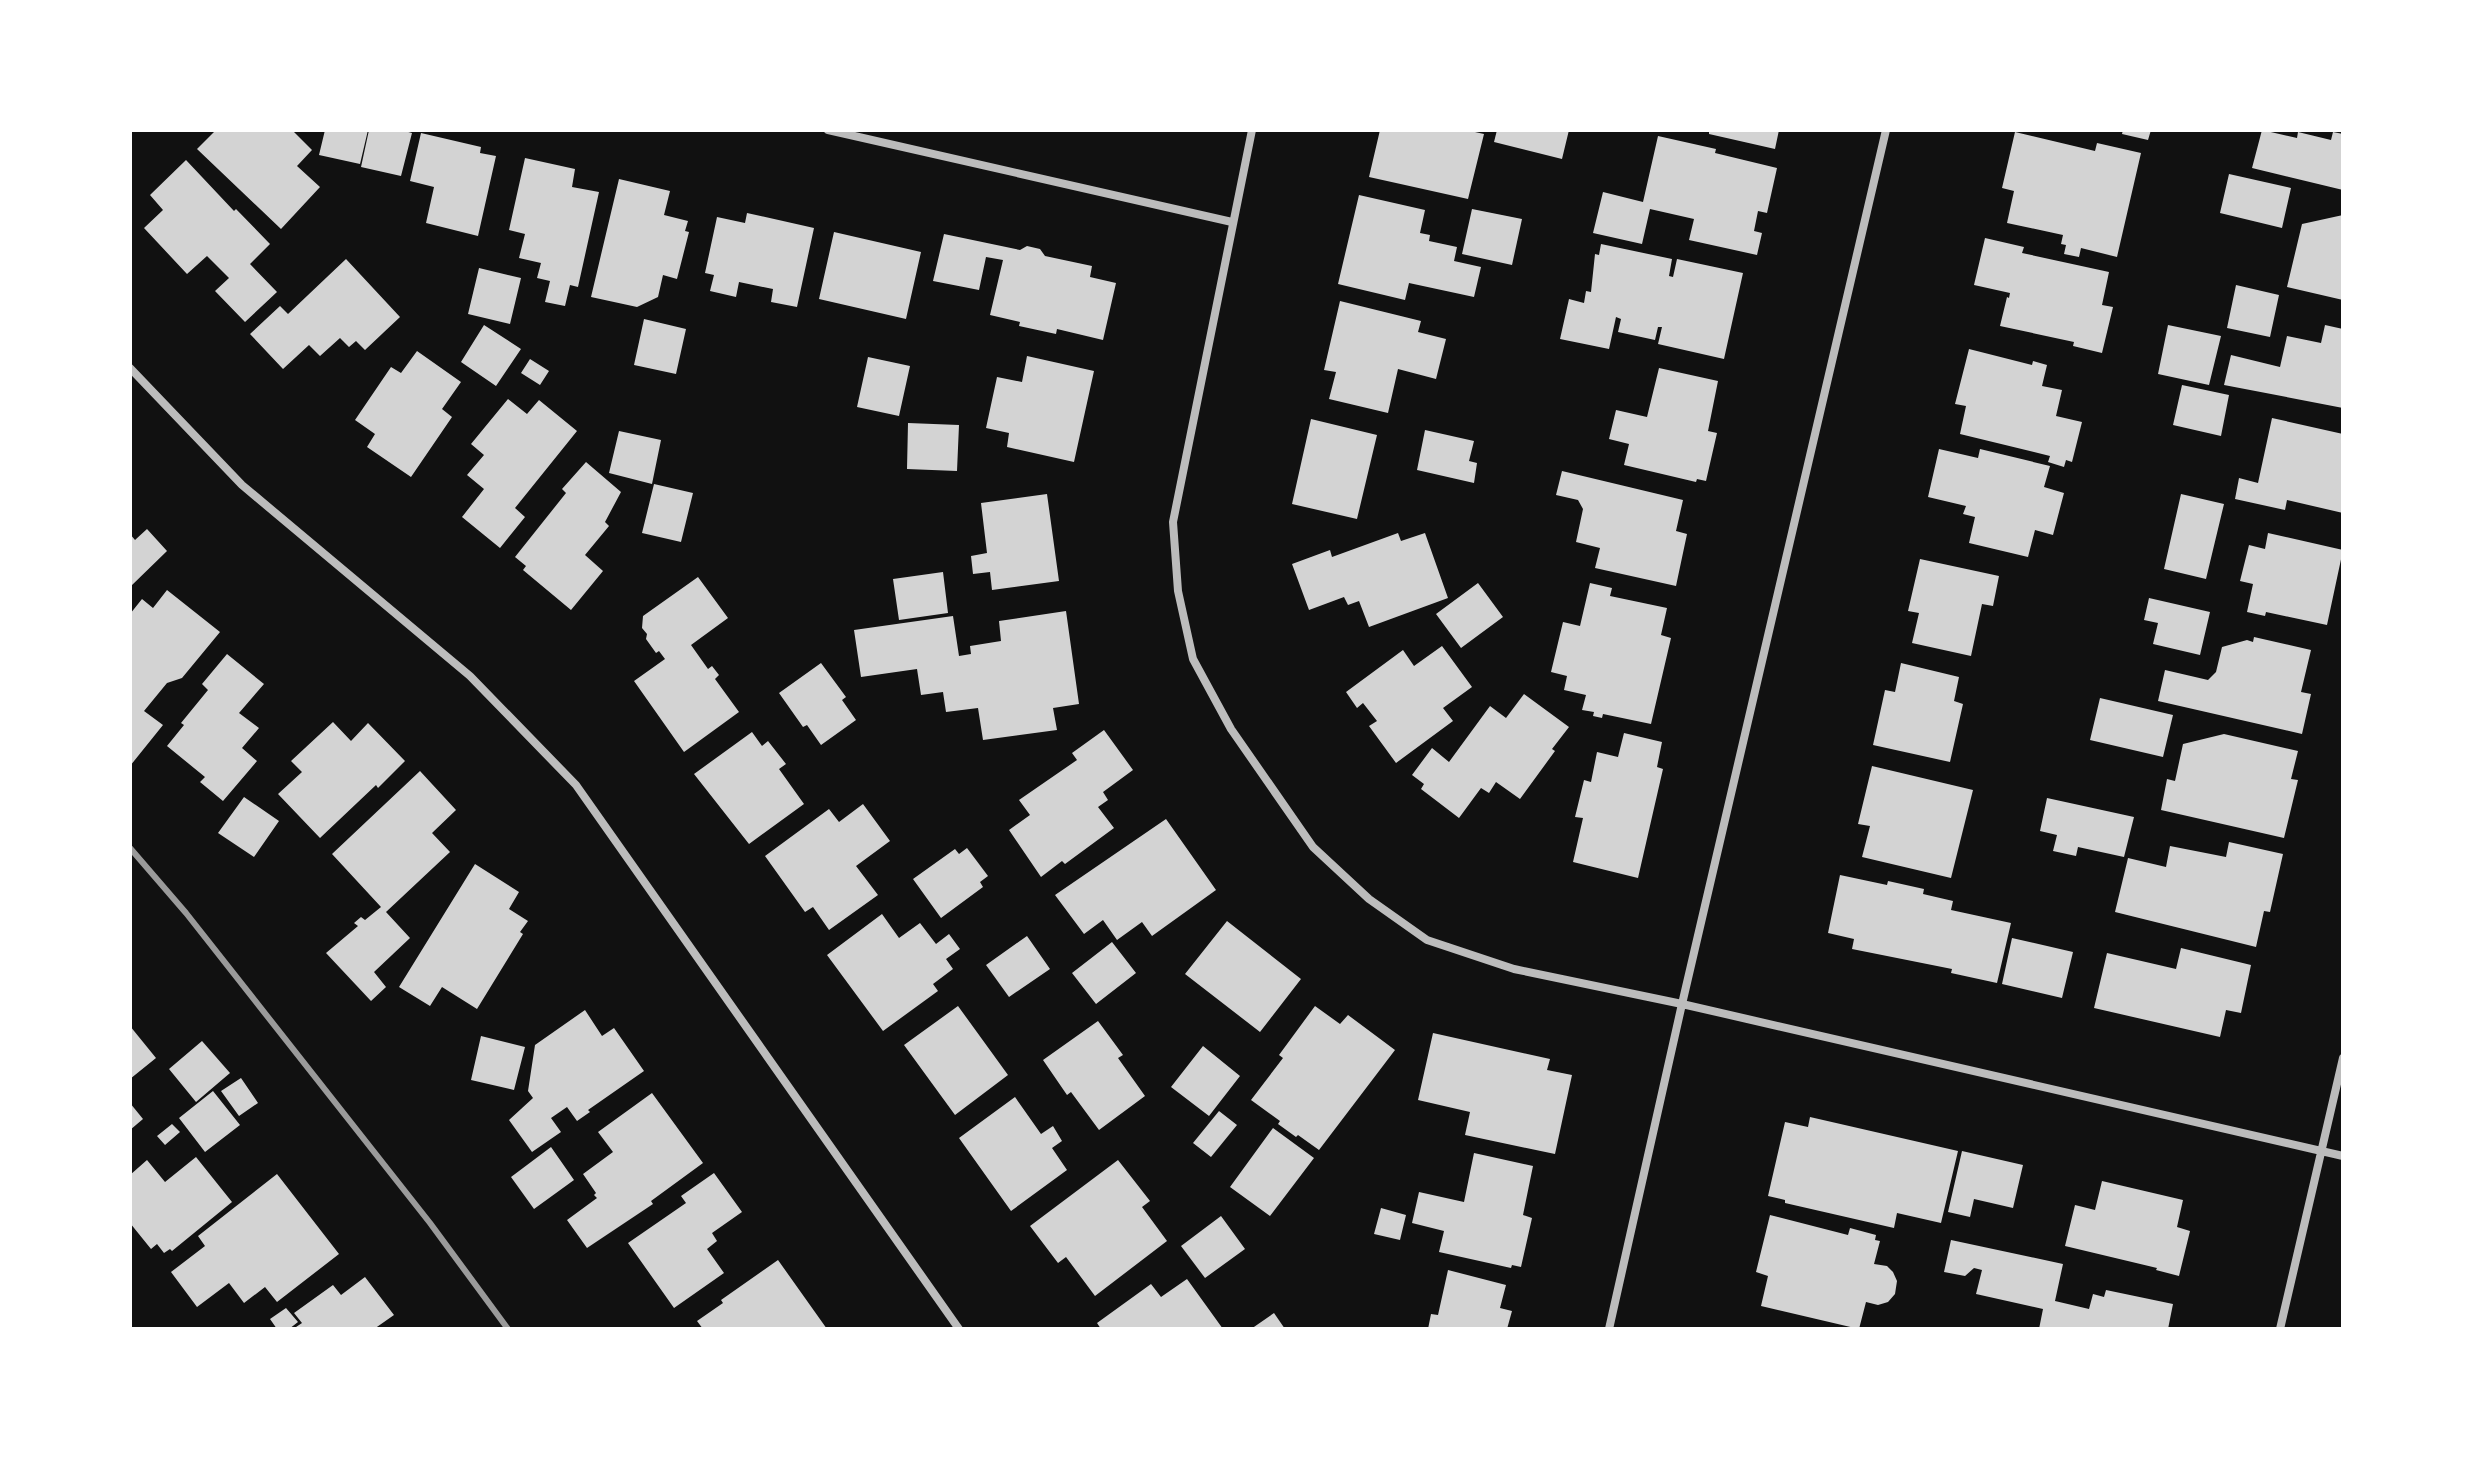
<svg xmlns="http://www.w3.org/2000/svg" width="2473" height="1459" font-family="Overpass,sans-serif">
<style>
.building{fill:#d3d3d3}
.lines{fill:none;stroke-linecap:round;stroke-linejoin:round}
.minor{stroke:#bcbcbc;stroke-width:8}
.rail{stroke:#9a9a9a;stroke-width:6}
</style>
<rect width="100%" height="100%" fill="#111"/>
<path class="building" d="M216,130H292L312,150L297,166L320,187L281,229L197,149Z
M325,130H368L360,164L319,155Z
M369,130H401L412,133L401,176L361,167Z
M1380,130H1466L1484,134L1468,199L1369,177Z
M1497,130H1569L1562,159L1494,142Z
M1709,130H1779L1775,149L1709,134Z
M2123,130H2151L2148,140L2122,134Z
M2262,130L2297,138L2298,132L2331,140L2333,132L2343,134V190L2252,168Z
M2015,132L2095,151L2097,143L2141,153L2117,257L2081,248L2079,257L2064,254L2066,245L2061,244L2063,235L2007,223L2014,191L2002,188Z
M421,133L481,147L480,153L496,156L478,236L426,223L434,187L410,181Z
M1658,136L1716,149L1715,153L1777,168L1767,213L1758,211L1754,231L1762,233L1757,255L1689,240L1694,219L1650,209L1642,244L1593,233L1603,192L1643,202Z
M525,158L575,169L572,187L599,192L578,287L570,285L565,306L545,302L550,281L537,278L541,263L519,258L525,234L509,230Z
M186,160L234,211L236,209L270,244L250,264L277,292L245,322L215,291L229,278L207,256L187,274L144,228L163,210L150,195Z
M2229,174L2291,188L2282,228L2220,213Z
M619,179L670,191L664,215L688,221L685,231L689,232L677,279L663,275L658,297L637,307L591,297Z
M1359,195L1425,210L1420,233L1430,235L1429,241L1457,247L1454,261L1481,267L1474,297L1409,283L1405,300L1338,284Z
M1472,209L1522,219L1512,265L1462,254Z
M747,213L814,228L797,307L771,302L773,289L739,282L736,297L710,291L714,275L705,273L717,217L745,223Z
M2343,215V300L2287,287L2302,224Z
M834,232L921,252L906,319L819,299Z
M944,234L1020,250L1027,246L1040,249L1045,256L1092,266L1090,277L1116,283L1103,340L1057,329L1056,334L1019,326L1020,322L990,315L1003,260L986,257L979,290L933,281Z
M1985,238L2024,247L2022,253L2109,272L2102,305L2113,307L2102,353L2073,346L2074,342L2000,326L2007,297L2009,298L2010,293L1974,285Z
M1601,244L1672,259L1669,276L1673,277L1677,259L1743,273L1724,359L1658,344L1662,327H1658L1655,340L1618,332L1621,319L1616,317L1609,349L1560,339L1569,299L1584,303L1586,291L1591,292L1595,254L1599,255Z
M346,259L400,317L365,350L356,341L349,347L340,338L320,356L309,345L283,369L250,334L280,306L288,314Z
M479,268L521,278L510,324L468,314Z
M2236,285L2279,295L2270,337L2227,328Z
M1340,301L1421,321L1418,332L1446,339L1436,379L1398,369L1388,413L1329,399L1336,372L1324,370Z
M644,319L686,329L676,374L634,365Z
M484,325L521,349L496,386L461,362Z
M2168,325L2221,336L2209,385L2158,374Z
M2325,325L2343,329V408L2224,385L2231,355L2280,367L2287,336L2321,343Z
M1969,349L2032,365L2033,361L2047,365L2042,386L2062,390L2056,416L2082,422L2072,462L2066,460L2064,467L2048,462L2050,456L1960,434L1966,406L1955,404Z
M417,351L461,382L442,409L452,417L411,477L367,447L375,434L355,420L391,367L401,373Z
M1027,356L1094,371L1074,462L1007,447L1009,433L986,428L997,377L1022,382Z
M868,357L910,366L899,416L857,407Z
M530,359L549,371L540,385L521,373Z
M1659,368L1718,381L1708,431L1717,433L1706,481L1697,479L1696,482L1624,465L1629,444L1609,439L1616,410L1647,417Z
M2182,385L2229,395L2221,436L2173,425Z
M508,399L527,414L539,400L577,431L515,508L525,517L500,548L462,517L484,489L467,475L484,455L471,444Z
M2272,418L2343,434V513L2287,500L2285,510L2235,499L2239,478L2258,483Z
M1311,419L1377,435L1357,519L1292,504Z
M908,423L959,425L957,471L907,469Z
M1425,430L1474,441L1469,461L1477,463L1474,483L1417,470Z
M619,431L661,440L652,484L609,473Z
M1939,449L1978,458L1980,449L2050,466L2044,487L2064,493L2053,535L2035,530L2028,557L1969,543L1975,517L1963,514L1966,506L1928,497Z
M586,462L621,492L605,522L609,526L585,555L603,571L571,610L523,570L526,566L515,557L566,493L562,489Z
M1562,471L1683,500L1676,531L1687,534L1676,586L1595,568L1600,548L1576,542L1583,509L1578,500L1556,495Z
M654,484L693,493L681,542L642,533Z
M1047,494L1059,581L992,590L990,572L973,574L971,556L987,553L981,503Z
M2181,494L2224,504L2206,579L2164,569Z
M147,529L167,551L130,587V534L135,540Z
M1398,533L1401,541L1425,533L1448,598L1369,627L1359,601L1348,605L1344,597L1309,610L1292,564L1330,550L1332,557Z
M2268,533L2343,550L2327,625L2266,612L2265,616L2247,612L2253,584L2240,581L2249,545L2265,549Z
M1920,559L1999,576L1993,606L1982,604L1971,656L1912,643L1919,613L1908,611Z
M943,572L948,613L899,620L893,579Z
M698,577L728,618L691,645L708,669L712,666L719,675L715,679L739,712L684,752L634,681L665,659L659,651L656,653L646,639L647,634L642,628L643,616Z
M1478,583L1503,617L1461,648L1436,614Z
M1590,583L1612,588L1610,596L1667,608L1661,635L1671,638L1651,724L1603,714L1602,718L1593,716L1594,712L1582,710L1586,695L1564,690L1567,676L1551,672L1563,622L1580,626Z
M167,590L220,632L182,678L167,683L144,711L163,725L130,766V614L142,599L153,608Z
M2149,598L2210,612L2200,655L2153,644L2158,623L2144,620Z
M1066,611L1079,704L1053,708L1057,730L983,740L978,708L946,712L943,692L921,695L917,669L861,677L854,630L953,616L959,656L971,654L970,646L1001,641L999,621Z
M2254,637L2311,650L2301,692L2311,694L2302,734L2158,701L2165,670L2208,680L2216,672L2222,647L2247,640L2253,642Z
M1442,646L1472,687L1443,708L1453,721L1396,763L1369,726L1377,721L1363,703L1357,708L1346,692L1403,650L1414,666Z
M227,654L264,684L239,713L259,728L242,748L257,761L223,801L200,782L205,777L167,746L184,725L181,723L208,690L202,684Z
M821,663L846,697L842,700L856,720L821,745L807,725L803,727L779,693Z
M1901,663L1959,677L1954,701L1963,704L1950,762L1873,745L1885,690L1895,692Z
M1524,694L1569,727L1552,749L1555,751L1520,799L1496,782L1489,793L1481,788L1459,818L1421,789L1424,784L1412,775L1432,748L1449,762L1490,706L1506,718Z
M2100,698L2173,715L2163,757L2090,740Z
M333,722L351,741L368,723L405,761L378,788L376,785L320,838L278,794L302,772L291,761Z
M1104,730L1133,770L1103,792L1108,800L1098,807L1114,828L1065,864L1062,861L1041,877L1009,830L1030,815L1019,800L1077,760L1072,753Z
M752,732L762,746L768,741L786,764L779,769L804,804L749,844L694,774Z
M1624,733L1662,742L1657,767L1663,769L1638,878L1573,862L1583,818L1575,817L1584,780L1591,782L1597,752L1618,757Z
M2224,734L2298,751L2291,779L2298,780L2284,838L2161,810L2167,779L2175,781L2183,744Z
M1872,766L1973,790L1951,878L1862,857L1870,826L1858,824Z
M420,771L456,810L432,833L450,852L386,912L410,938L374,972L386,987L371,1001L326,953L358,926L354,923L361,917L365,920L381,907L332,854Z
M244,797L279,821L254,857L218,833Z
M2047,798L2134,817L2124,857L2078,847L2076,856L2053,851L2057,835L2040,831Z
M863,804L890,841L856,866L878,895L829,930L813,907L805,912L765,856L829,809L839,822Z
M1166,819L1216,890L1152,936L1142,922L1117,940L1103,920L1084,934L1055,895Z
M2229,842L2283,854L2270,912L2264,911L2256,947L2115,912L2128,858L2166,867L2170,846L2226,857Z
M967,848L988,876L980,882L983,887L941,918L913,879L955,849L959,854Z
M475,864L519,892L509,909L528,921L520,932L523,934L477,1009L442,987L430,1006L399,987Z
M1840,875L1887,885L1888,881L1924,889L1923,894L1953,901L1951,910L2011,923L1997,983L1951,973L1952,969L1852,949L1854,939L1828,933Z
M882,914L899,938L920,923L936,944L949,934L960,949L946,959L953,969L933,984L938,991L883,1031L827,955Z
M1227,921L1301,979L1260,1032L1185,974Z
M1027,936L1050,969L1009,997L986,965Z
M2012,938L2073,952L2062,998L2002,984Z
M1112,942L1136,973L1096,1004L1072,973Z
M2181,948L2251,965L2241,1013L2226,1010L2220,1037L2094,1008L2107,953L2176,969Z
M958,1006L1008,1075L955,1115L904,1045Z
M1315,1006L1340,1024L1348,1015L1395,1050L1319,1150L1298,1135L1296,1137L1278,1124L1280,1121L1251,1100L1283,1058L1279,1055Z
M585,1010L602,1036L614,1028L644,1071L588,1110L590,1112L577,1121L567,1107L551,1118L561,1132L532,1152L509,1120L533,1098L528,1091L535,1045Z
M1098,1021L1123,1055L1118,1058L1145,1096L1099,1130L1071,1092L1067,1095L1043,1060Z
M130,1026L156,1058L130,1079Z
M1433,1033L1550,1059L1547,1070L1572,1075L1555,1154L1465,1135L1470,1112L1418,1100Z
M481,1036L525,1047L514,1090L471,1080Z
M202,1041L230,1073L196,1102L169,1069Z
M1203,1046L1240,1076L1209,1116L1171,1087Z
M241,1078L258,1103L239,1116L221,1091Z
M213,1091L240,1125L205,1152L179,1118Z
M652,1093L703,1163L651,1201L653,1204L587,1248L567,1220L597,1198L594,1195L596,1193L583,1174L613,1152L598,1132Z
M1015,1097L1041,1134L1053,1126L1062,1141L1052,1148L1067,1170L1011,1211L959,1138Z
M130,1103L143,1119L130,1130Z
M1219,1111L1237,1125L1211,1157L1193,1143Z
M1810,1117L1958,1151L1941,1223L1897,1213L1894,1228L1785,1203V1200L1768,1196L1785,1122L1808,1127Z
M172,1124L180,1132L165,1145L157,1136Z
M1273,1128L1314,1158L1270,1216L1230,1187Z
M551,1147L574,1180L534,1209L511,1177Z
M1962,1151L2023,1165L2013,1208L1974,1199L1970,1217L1948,1212Z
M1474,1153L1533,1166L1523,1215L1532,1218L1521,1267L1512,1265L1511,1268L1439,1252L1444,1231L1412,1223L1419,1192L1464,1202Z
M196,1157L232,1202L172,1251L170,1249L164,1253L157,1244L151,1249L130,1223V1175L147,1160L165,1182Z
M1118,1160L1150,1201L1142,1207L1167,1241L1095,1296L1066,1257L1058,1263L1030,1226Z
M714,1173L742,1212L712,1233L717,1241L707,1249L724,1273L674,1308L628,1243L686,1203L681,1196Z
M277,1174L339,1254L277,1302L265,1287L244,1303L229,1283L197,1307L171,1272L205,1246L198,1236Z
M2102,1181L2183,1200L2177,1227L2190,1231L2179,1276L2156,1270L2157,1268L2065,1246L2075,1205L2095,1210Z
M1381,1208L1406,1215L1400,1240L1374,1234Z
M1770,1215L1848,1235L1850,1228L1876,1235L1875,1240L1880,1241L1874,1264L1887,1266L1893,1272L1897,1281L1895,1294L1888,1302L1878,1305L1866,1302L1859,1329L1761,1306L1768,1276L1756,1272Z
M1221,1216L1245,1249L1205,1278L1181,1246Z
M1951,1240L2063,1264L2055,1301L2089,1309L2093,1294L2104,1297L2106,1290L2173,1304L2168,1329H2039L2043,1309L1976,1294L1982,1270L1974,1268L1965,1276L1944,1272Z
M778,1260L827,1329H703L697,1321L723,1303L721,1300Z
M1448,1270L1506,1285L1500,1308L1512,1311L1507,1329H1428L1431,1314L1438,1315Z
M365,1277L394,1315L374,1329H293L302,1323L294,1313L333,1285L341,1295Z
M1187,1279L1223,1329H1101L1097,1323L1151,1284L1161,1297Z
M286,1308L298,1322L289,1329H277L270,1319Z
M1274,1313L1285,1329H1251Z"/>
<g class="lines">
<path class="minor" d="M828,130L1232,222
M1252,130L1173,522L1178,591L1193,659L1231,729L1313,847L1369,899L1427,940L1514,969L1682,1004L2343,1156
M130,368L242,485L470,676L576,785L959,1329
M1609,1329L1682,1004L1886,130
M2280,1329L2343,1058"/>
<path class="rail" d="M130,848L186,913L430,1223L508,1329"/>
</g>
<rect width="2473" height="1459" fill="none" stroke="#ffffff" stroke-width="264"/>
</svg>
